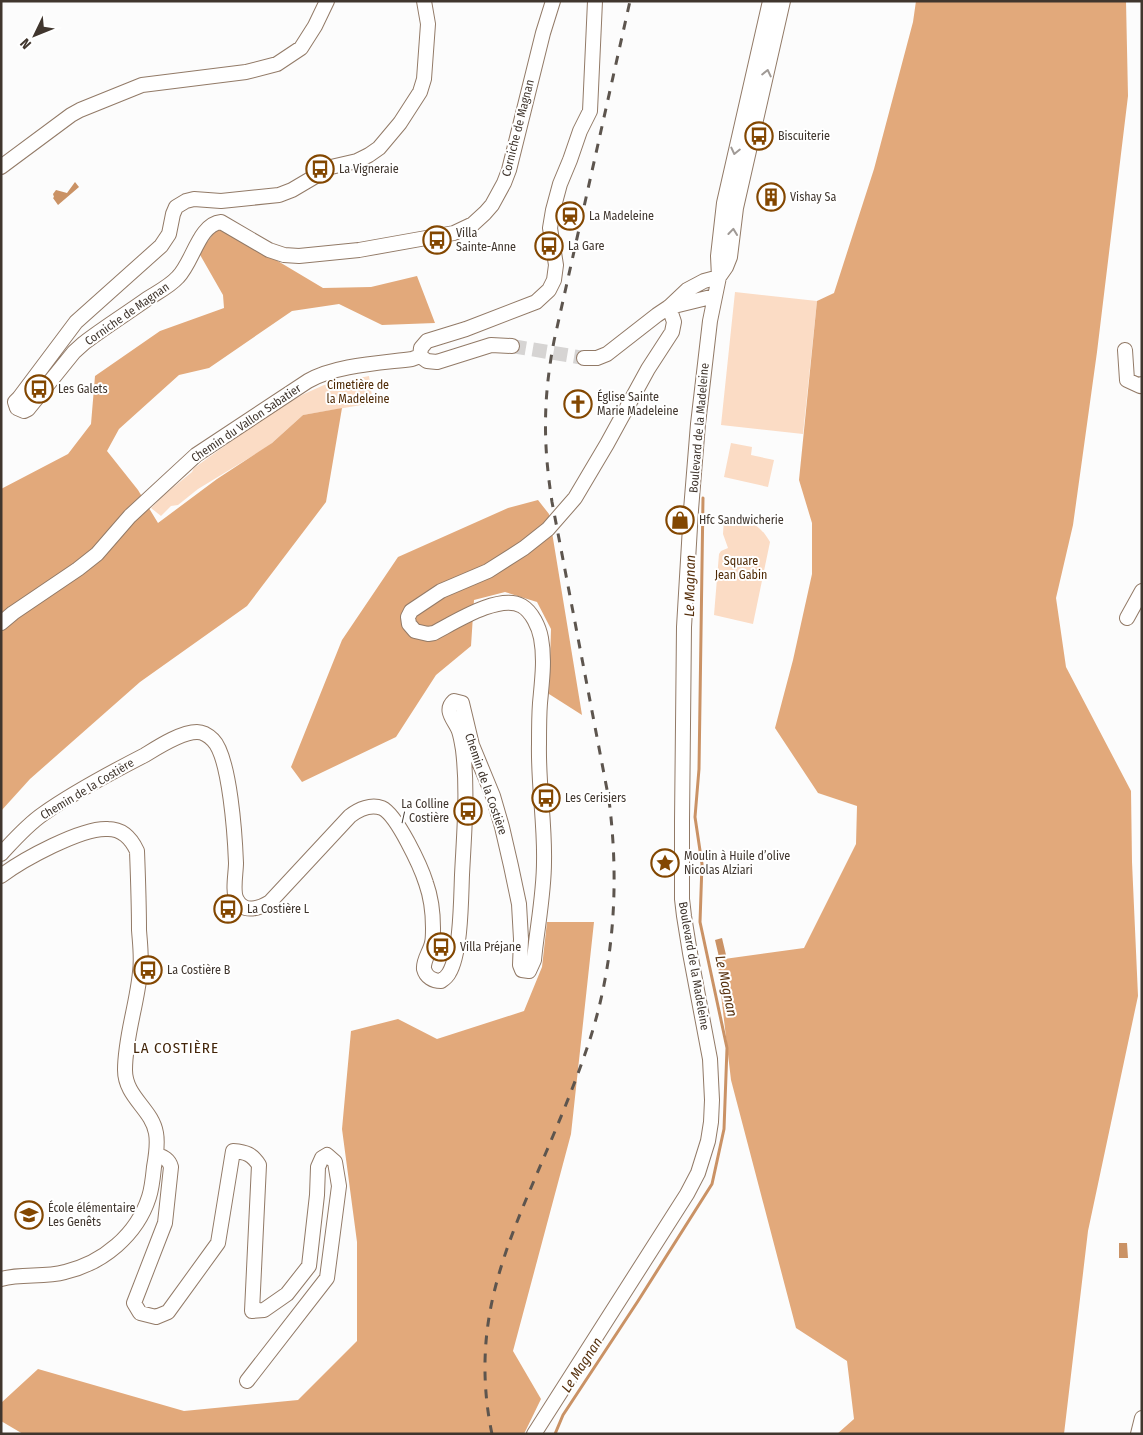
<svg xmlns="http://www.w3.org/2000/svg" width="1143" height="1435" font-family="'Fira Sans Condensed',sans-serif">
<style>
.green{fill:#fbdcc5}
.forest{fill:#e2a97b}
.water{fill:#ca9265}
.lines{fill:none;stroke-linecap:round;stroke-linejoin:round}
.stream{stroke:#ca9265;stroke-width:3}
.minor-tunnel{stroke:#d6d4d3;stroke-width:14;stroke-dasharray:14 7;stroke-linecap:butt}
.minor-casing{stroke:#927a67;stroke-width:16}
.minor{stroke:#fff;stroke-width:14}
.rail{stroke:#5d554e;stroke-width:3;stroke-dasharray:9 9;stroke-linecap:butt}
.oneway{stroke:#a09a96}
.labels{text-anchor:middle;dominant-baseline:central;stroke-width:4;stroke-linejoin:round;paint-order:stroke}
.street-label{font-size:12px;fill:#40362e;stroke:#fff}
.poi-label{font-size:12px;fill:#40362e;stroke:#fff;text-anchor:start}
.park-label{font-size:12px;fill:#4f2a05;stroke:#fff}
.water-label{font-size:14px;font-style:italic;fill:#58320f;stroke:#fff}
.quarter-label{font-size:15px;letter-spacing:1px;fill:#432509;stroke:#fff}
</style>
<rect width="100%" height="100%" fill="#fcfcfc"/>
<path class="green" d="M735,292L817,301L803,434L721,425Z
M369,376L373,403L303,415L272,443L259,452L198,489L178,505L171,506L161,516L151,508L165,494L192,472L194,468L273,411L304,394L324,385Z
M731,443L752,447L751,455L774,460L768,487L724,477Z
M724,518C746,520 758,521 770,542L753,624L714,615L719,554L721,551L728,548L723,534Z"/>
<path class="forest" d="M916,1H1126L1128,96L1097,352L1073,525L1056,598L1066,667L1131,791L1132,862L1138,996L1088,1231L1064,1434H837L854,1419L847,1361L796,1328L731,1080L717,960L804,948L856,844L857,806L818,793L775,728L793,660L812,574V523L799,480L817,301L834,293L874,169L913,22Z
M220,225L271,257L323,288L371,287L417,276L435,323L382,325L339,304L292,311L209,368L179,375L119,429L107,451L138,490L158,523L217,479L272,443L303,415L342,408L326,502L247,606L140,682L30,779L1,811V489L68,454L91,424L95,376L160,331L224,308L223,295L199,253Z
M538,500L549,514L582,715L549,694L551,629L537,602L505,592L474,600L471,646L436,675L396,737L302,782L291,767L342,640L398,557L508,508Z
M547,922H594L571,1134L513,1351L541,1399L524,1434H23L1,1421V1403L38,1369L184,1411L298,1400L357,1341V1242L342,1129L351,1031L398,1019L437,1039L524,1011L542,967Z"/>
<path class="water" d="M75,182L79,187L58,205L53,198L54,197L53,194L56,190L67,193Z
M722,938L726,955L719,957L715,940Z
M1119,1243H1127L1128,1258H1119Z"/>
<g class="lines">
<path class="stream" d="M555,1434L563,1415L638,1301L712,1184L724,1129L727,1048L700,922L702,864L695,817L699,769L703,498"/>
<path class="minor-tunnel" d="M512,346L584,358"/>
<g class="minor-casing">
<path id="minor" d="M424,1L428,24L424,79L420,92L400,123L379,148L369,155L357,161L331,167L292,190L279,195L221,201L194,199L186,201L176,207L173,214L169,234L161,246L76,322L19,398L15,402L17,408L24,411L28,409L74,352L84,343C105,327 126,314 147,299C158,292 170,286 178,277C193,262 199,224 221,222L269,250L284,255L299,256L359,250L454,233L473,224L485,213L492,205L504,183L509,170L543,33L553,1
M1,167L71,115L80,110L142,85L246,72L277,64L301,48L315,26L327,1
M719,277L726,267L730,257L736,208L783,1
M670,307L715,296
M1125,350L1127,380L1140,386L1142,384
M420,356L421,348L427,341L466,329L536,302L549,290L554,280L556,265L550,228L553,210L560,184L570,160L580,131L590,111L595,1
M420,356L427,361L437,362L491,345L512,346
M584,358H597L607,354L657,315L669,307L687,290L704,281L719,277
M1127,618L1142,591
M1,623L13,613L78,569L97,554L130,516L196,455L308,381C335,365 381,363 412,359L420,356
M1,854C14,840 27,825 43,814C74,792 110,773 145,755C158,747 181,732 197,732C203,732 209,736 213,740C230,757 235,837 236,863C236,873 232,892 237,900C244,914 260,908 270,902L350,816C359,809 371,804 382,808C397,815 421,867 426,883C431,897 433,913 433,928C433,933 433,939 432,943C430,952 423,960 424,969C426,977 433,981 441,981C444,979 447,977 449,973C461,953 461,900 462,875C464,834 468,791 463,750C462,744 461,737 459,731C455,720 443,711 454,701L462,703L472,745L493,796L502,827L511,866L519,904L521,939L520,965L522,970L529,971L534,960C537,928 544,894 544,862C545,823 538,784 539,744C539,730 539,716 540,703C542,681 545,659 541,638C539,627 532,612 522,606C500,593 455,622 434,633L428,634L415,631L409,624L408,617L411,611L441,591L488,571L524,548L548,529L575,498L607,444L648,369L672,332L674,322L669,307
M1,876C22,860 82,827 108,829C122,829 131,838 137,851C138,877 139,904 139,930C140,944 142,958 140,972C137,1005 125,1037 125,1070C125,1097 152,1109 156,1133C158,1144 156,1156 154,1167C153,1177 152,1188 149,1197C137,1235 103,1263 65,1272C44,1278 22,1273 1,1279
M156,1154C163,1157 169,1159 171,1167L165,1223L134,1303L140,1313L156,1317L168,1312L218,1243L233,1151C246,1152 252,1154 259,1165L252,1311L264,1310L287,1294L309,1266L317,1195L318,1167L322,1158L327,1155L335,1162L339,1186L327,1278L247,1381
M534,1434L687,1194L698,1173L708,1141L711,1122L712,1100L710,1059L690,953L684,916L682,899V822L684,627L691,510L698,424L710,321L719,277L718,256L724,203L770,1
M1138,1434L1142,1418"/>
</g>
<use href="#minor" class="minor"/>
<path class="rail" d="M492,1434C485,1401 483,1366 487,1332C492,1287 508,1243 525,1202C548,1147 573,1092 591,1036C615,959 619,879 609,800L552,502C543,444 543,399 554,341L630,1"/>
</g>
<defs><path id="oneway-chevron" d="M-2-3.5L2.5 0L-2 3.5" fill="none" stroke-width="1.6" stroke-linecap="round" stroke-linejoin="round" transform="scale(1.25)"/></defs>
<g class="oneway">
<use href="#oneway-chevron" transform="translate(767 73) rotate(-77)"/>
<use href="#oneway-chevron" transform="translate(735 151) rotate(103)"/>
<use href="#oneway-chevron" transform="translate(733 232) rotate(-84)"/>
</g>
<defs>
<g id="bus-ring" transform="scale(1.4375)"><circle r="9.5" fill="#fff" stroke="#834701" stroke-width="1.5"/><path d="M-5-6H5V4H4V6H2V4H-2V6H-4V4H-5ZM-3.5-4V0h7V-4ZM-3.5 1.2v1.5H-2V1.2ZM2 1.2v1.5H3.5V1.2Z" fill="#834701"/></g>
<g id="building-ring" transform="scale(1.4375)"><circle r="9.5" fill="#fff" stroke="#834701" stroke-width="1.5"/><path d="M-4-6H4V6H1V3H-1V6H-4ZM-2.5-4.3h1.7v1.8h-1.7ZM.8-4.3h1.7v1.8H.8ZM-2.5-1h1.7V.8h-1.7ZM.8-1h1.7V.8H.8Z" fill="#834701"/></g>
<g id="station-ring" transform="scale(1.4375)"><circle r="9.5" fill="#fff" stroke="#834701" stroke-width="1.5"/><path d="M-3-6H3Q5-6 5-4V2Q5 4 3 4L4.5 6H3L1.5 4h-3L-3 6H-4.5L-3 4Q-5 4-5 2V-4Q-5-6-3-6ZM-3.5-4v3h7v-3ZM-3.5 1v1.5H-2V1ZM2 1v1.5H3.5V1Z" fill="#834701"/></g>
<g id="church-ring" transform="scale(1.4375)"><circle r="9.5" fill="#fff" stroke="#834701" stroke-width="1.5"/><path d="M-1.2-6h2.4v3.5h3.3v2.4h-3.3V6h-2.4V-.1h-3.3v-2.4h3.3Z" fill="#834701"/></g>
<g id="shop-ring" transform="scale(1.4375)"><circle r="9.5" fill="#fff" stroke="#834701" stroke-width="1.5"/><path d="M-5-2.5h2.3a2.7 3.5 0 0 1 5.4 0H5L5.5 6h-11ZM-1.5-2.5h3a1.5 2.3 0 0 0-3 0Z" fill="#834701"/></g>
<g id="sight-ring" transform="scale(1.4375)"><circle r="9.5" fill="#fff" stroke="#834701" stroke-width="1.5"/><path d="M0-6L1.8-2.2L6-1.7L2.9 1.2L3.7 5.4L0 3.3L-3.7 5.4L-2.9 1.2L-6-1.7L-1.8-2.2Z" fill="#834701"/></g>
<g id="school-ring" transform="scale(1.4375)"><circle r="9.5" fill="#fff" stroke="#834701" stroke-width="1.5"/><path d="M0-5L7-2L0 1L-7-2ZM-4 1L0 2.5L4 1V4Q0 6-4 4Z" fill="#834701"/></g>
</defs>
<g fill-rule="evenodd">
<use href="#bus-ring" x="759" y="136"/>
<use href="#bus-ring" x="320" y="169"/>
<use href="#building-ring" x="771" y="197"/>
<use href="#station-ring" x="570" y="216"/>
<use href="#bus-ring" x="437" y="240"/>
<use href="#bus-ring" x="549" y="246"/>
<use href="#bus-ring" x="39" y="389"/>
<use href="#church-ring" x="578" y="404"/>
<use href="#shop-ring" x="680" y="520"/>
<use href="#bus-ring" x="546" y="798"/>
<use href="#bus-ring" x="468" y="811"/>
<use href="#sight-ring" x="665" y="863"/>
<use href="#bus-ring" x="228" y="909"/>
<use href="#bus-ring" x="441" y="947"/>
<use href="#bus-ring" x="148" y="970"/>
<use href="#school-ring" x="29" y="1215"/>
</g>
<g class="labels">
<g class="street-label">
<text transform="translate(518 128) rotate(-76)">Corniche de Magnan</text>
<text transform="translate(127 314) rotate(-35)">Corniche de Magnan</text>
<text transform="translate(246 423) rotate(-34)">Chemin du Vallon Sabatier</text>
<text transform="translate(699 428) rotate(-85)">Boulevard de la Madeleine</text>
<text transform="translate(486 784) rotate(71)">Chemin de la Costière</text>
<text transform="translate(87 789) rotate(-31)">Chemin de la Costière</text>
<text transform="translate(694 966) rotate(80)">Boulevard de la Madeleine</text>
</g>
<g class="poi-label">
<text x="778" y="136">Biscuiterie</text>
<text x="339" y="169">La Vigneraie</text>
<text x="790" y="197">Vishay Sa</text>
<text x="589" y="216">La Madeleine</text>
<text x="456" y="233">Villa<tspan x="456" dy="14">Sainte-Anne</tspan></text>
<text x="568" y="246">La Gare</text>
<text x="58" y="389">Les Galets</text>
<text x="597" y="397">Église Sainte<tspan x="597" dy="14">Marie Madeleine</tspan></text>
<text x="699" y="520">Hfc Sandwicherie</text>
<text x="565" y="798">Les Cerisiers</text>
<text x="449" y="804" text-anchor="end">La Colline<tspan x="449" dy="14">/ Costière</tspan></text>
<text x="684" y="856">Moulin à Huile d’olive<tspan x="684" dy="14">Nicolas Alziari</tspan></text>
<text x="247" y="909">La Costière L</text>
<text x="460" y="947">Villa Préjane</text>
<text x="167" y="970">La Costière B</text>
<text x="48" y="1208">École élémentaire<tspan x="48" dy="14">Les Genêts</tspan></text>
</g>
<g class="park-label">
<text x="358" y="385">Cimetière de<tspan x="358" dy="14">la Madeleine</tspan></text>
<text x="741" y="561">Square<tspan x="741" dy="14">Jean Gabin</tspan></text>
</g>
<g class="water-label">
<text transform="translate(690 586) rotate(-89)">Le Magnan</text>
<text transform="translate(726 986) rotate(78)">Le Magnan</text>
<text transform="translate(582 1365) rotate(-57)">Le Magnan</text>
</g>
<g class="quarter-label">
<text x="176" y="1048">LA COSTIÈRE</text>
</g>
</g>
<rect width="1143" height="1435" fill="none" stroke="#40362e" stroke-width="5"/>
<g transform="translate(35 35) rotate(227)" stroke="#ffffff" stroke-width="4" paint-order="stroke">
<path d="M0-4L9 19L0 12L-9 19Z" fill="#40362e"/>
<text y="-8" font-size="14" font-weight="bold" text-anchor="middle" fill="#40362e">N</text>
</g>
</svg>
